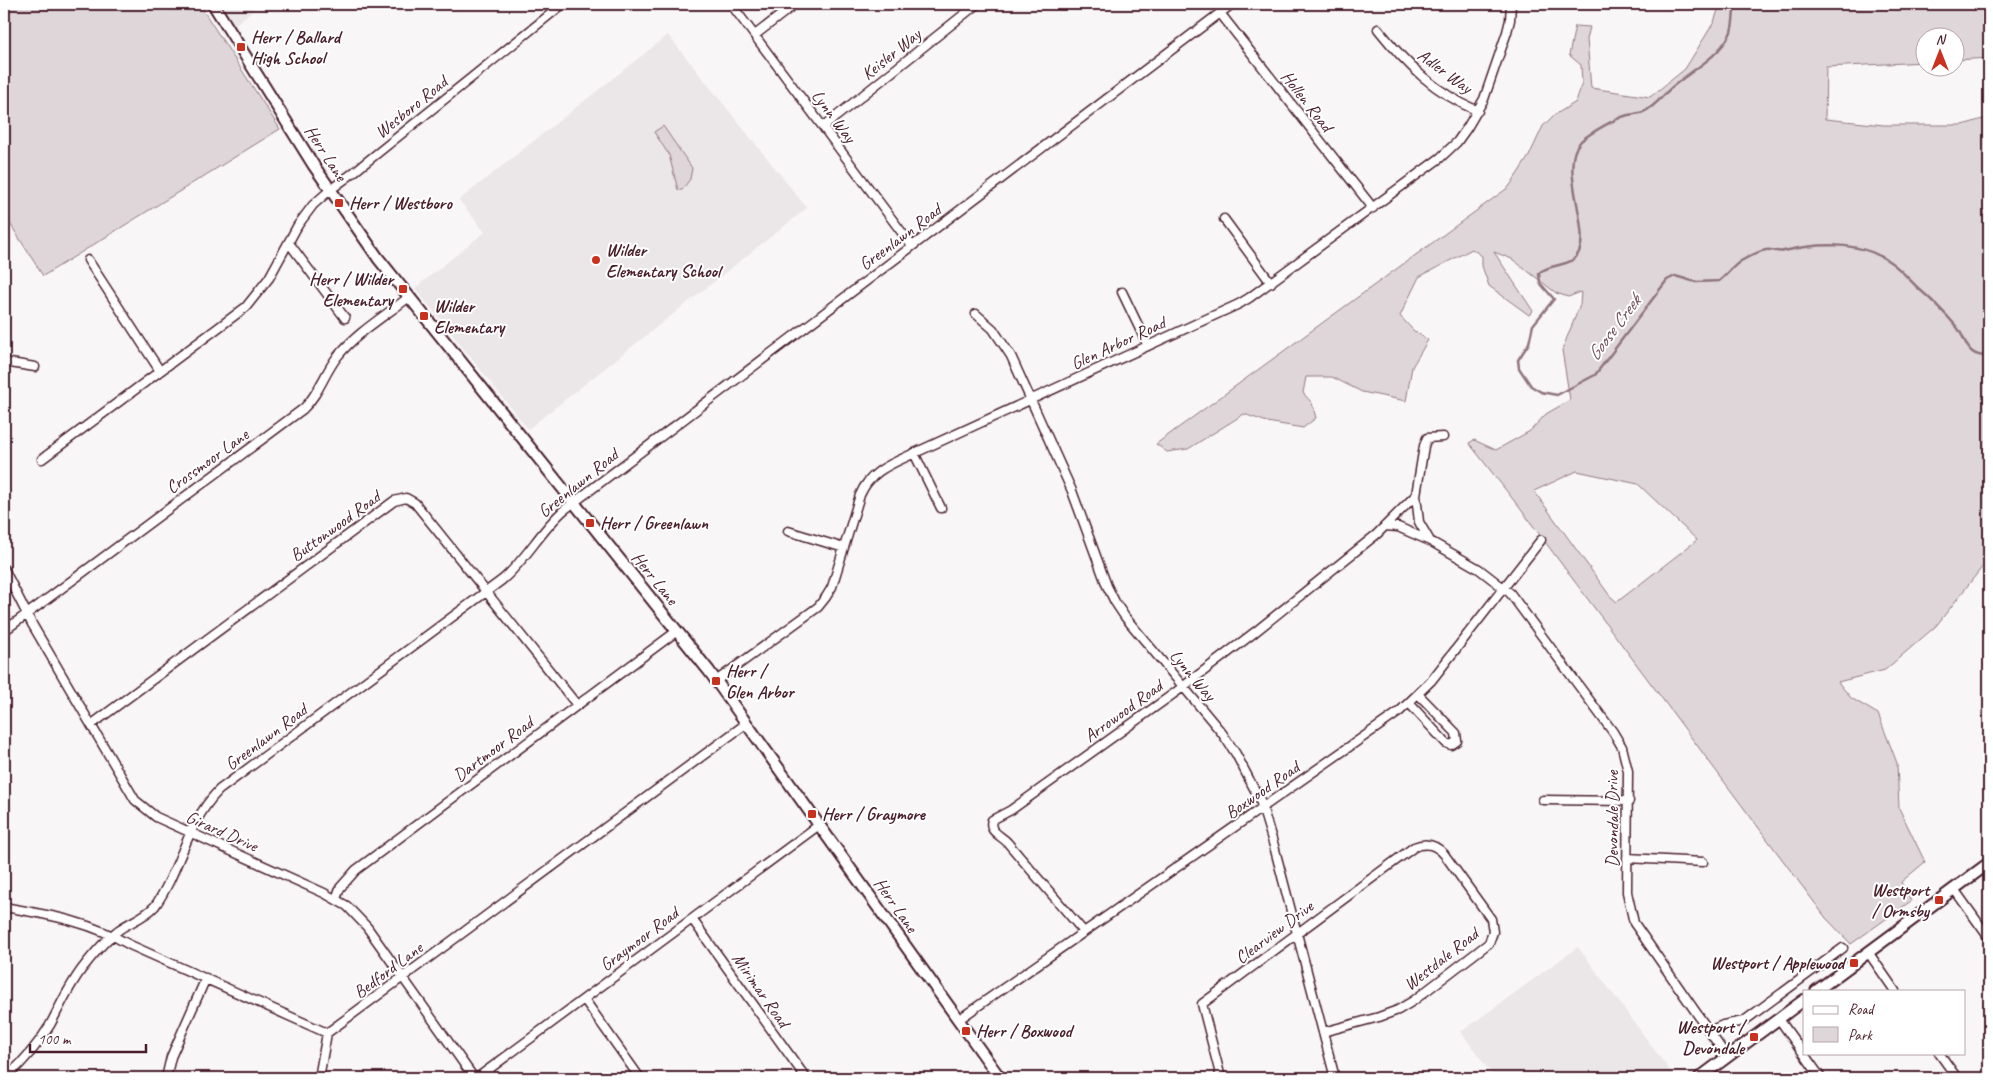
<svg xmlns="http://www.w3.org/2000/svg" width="1993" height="1082" font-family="Caveat,sans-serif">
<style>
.built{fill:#ebe6e8}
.green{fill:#ded6d9;stroke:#947a82;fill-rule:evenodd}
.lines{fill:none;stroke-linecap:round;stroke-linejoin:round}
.stream{stroke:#8f747b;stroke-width:2.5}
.minor-casing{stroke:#4a1f2b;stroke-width:11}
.major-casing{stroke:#4a1f2b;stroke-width:14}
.minor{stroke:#fff;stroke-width:8}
.major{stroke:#fff;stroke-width:10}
.poi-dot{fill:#c8321e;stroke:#fff;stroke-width:2}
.labels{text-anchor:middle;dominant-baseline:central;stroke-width:4;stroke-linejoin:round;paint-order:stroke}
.poi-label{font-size:18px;font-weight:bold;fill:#4a1f2b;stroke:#fff;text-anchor:start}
.street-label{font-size:18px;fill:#4a1f2b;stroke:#fff}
.water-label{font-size:19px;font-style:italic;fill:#72515a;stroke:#fff}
</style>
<rect width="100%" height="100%" fill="#f8f6f7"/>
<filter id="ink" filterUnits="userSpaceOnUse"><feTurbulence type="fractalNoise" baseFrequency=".02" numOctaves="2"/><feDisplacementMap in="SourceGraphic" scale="10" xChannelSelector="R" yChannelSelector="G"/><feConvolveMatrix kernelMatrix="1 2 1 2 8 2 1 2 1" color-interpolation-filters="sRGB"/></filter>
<g filter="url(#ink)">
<path class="built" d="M213,4H261L229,29Z
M668,35L807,208L528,429L415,288L485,232L459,200Z
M1578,947L1674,1076L1671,1078H1495L1461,1032Z"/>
<path class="green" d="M4,4H199L280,129L43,276L4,214Z
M1720,4H1989V58L1956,60V38H1926L1925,62L1826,67L1825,119L1884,125H1963L1989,117V570L1983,566L1936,626L1885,670L1838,682L1851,698L1878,714L1897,763L1899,808L1925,862L1901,882L1911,901L1851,944L1826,918L1519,507L1469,443L1474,440L1496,450L1530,431L1546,414L1570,400L1562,350L1580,305L1581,292L1568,297L1556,293L1512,259L1494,252L1533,311L1529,315L1489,286L1482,266V256L1472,249L1419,277L1400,316L1414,331L1428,340L1412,367L1406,401L1362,392L1332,377H1306L1303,393L1312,403L1316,418L1303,428L1267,422L1244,414L1188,449L1167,452L1156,444L1509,187L1529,156L1543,126L1553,116L1576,102L1582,83L1581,65L1569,55L1575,26L1590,27L1587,39L1591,88L1650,97L1685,69L1714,22ZM1577,471L1638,484L1697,540L1617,602L1610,596L1534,491Z
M663,126L692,168L690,179L682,190H678L669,155L654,132Z"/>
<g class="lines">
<path class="stream" d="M1735,4C1733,13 1734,26 1730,34C1718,58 1690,71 1671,88C1662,96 1655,107 1643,112C1638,114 1632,114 1628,115C1616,118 1590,133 1581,141C1555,168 1598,238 1574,259C1563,267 1549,264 1539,273L1540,283L1554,299L1533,325L1529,343L1518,360L1519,368L1531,386L1541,392L1557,395L1595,375L1667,280L1675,276L1696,282L1719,281C1727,275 1733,266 1741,261C1748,257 1759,251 1766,250C1772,249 1779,253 1784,251C1817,243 1858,241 1887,260C1900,268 1908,278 1918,288C1932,300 1944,312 1956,326C1968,340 1964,357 1989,356"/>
<g class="minor-casing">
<path id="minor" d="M731,4L912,246
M1220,13L1373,208
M1378,29C1406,64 1435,93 1478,111
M755,35L795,4
M823,127L977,4
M1224,219L1271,283
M289,243L345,318
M88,260L160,371
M1122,292L1148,346
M976,314L993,329L1011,356L1072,491L1107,586L1115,602L1125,617L1222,733L1236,754L1260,800L1274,846L1335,1078
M4,362L35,367
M914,453L941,508
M42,459L246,307L269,278L298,225L313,205L330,190L349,176L563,4
M1416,495L1419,522L1430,541
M1385,526L1398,527L1430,541L1479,569L1510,593L1613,732L1622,747L1628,771L1627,892L1634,923L1727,1057
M788,531L844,548
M4,569L32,624L135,800L156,817L324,893L347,906L367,927L474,1078
M4,631L303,409C319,394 324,374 337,357C356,333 385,316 409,297
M716,681L818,607L826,597L832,587L860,495C869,474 886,466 906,457L1239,304L1249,298L1440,158L1457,142L1467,128L1484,99L1507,32L1510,20L1511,4
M1409,703L1446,743L1451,745L1457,741L1456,733L1418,694
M91,725L394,501L406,498L415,503L577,705
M1543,800L1629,801
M1627,858L1703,862
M1954,889L1989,938
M336,899L340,888L356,870L677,631
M4,907C49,915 89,921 130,945L327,1033L747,723
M692,919L806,1078
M1084,932L1007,842C1000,835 988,831 992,820L1011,810L1176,692L1255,632L1377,534L1416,495L1424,446L1427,438L1443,437
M1868,952L1895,991
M584,999L640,1078
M1779,1019L1821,1078
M958,1020L1399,712L1431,681L1541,540
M1709,1031L1723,1025L1744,1021L1843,948
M1939,1053L1957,1078
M6,1078C23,1062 38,1045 50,1025C61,1005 70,983 85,965C96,951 106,939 120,929C132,921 145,917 155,906C181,869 185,825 219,790L502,580C526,560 540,531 564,510L1232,4
M166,1078L171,1057L206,978
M319,1078L327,1033
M477,1078L819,825
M1221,1078L1202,1004L1414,847C1426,842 1435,844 1444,854L1491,919L1493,932L1489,943L1413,1001L1398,1010L1379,1017L1323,1032"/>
</g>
<g class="major-casing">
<path id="major" d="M213,4L314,166L378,258L709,671L1000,1078
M1816,991L1989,863
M1699,1078L1804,1000"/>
</g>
<use href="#minor" class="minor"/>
<use href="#major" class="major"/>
</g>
</g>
<g class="poi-dot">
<rect x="236" y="42" width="10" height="10" rx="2.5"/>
<rect x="334" y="198" width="10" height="10" rx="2.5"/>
<circle cx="596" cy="260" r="5"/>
<rect x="398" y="284" width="10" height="10" rx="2.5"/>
<rect x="419" y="311" width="10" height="10" rx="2.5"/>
<rect x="585" y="518" width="10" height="10" rx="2.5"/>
<rect x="711" y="676" width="10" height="10" rx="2.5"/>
<rect x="807" y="809" width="10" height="10" rx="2.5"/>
<rect x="1934" y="895" width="10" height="10" rx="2.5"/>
<rect x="1849" y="958" width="10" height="10" rx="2.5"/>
<rect x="961" y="1026" width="10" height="10" rx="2.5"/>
<rect x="1749" y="1032" width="10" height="10" rx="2.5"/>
</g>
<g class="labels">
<g class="poi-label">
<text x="251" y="37">Herr / Ballard<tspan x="251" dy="21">High School</tspan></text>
<text x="349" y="203">Herr / Westboro</text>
<text x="606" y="250">Wilder<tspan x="606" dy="21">Elementary School</tspan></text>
<text x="393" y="279" text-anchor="end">Herr / Wilder<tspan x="393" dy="21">Elementary</tspan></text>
<text x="434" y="306">Wilder<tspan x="434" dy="21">Elementary</tspan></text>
<text x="600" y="523">Herr / Greenlawn</text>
<text x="726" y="671">Herr /<tspan x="726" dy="21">Glen Arbor</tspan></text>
<text x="822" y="814">Herr / Graymore</text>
<text x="1929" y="890" text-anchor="end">Westport<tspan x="1929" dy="21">/ Ormsby</tspan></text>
<text x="1844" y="963" text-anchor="end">Westport / Applewood</text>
<text x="1744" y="1027" text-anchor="end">Westport /<tspan x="1744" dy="21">Devondale</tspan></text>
<text x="976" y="1031">Herr / Boxwood</text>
</g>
<g class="street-label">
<text transform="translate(891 54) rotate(-39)">Keisler Way</text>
<text transform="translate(1445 71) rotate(36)">Adler Way</text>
<text transform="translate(1307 101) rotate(52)">Hollen Road</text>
<text transform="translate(411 107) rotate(-39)">Wesboro Road</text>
<text transform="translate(834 116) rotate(53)">Lynn Way</text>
<text transform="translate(326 153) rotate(57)">Herr Lane</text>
<text transform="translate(900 237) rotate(-37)">Greenlawn Road</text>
<text transform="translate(1118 343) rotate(-25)">Glen Arbor Road</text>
<text transform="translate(207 461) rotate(-36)">Crossmoor Lane</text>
<text transform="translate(578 483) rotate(-39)">Greenlawn Road</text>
<text transform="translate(335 526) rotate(-36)">Buttonwood Road</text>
<text transform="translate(655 578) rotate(51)">Herr Lane</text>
<text transform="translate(1193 675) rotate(50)">Lynn Way</text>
<text transform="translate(1123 711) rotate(-36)">Arrowood Road</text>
<text transform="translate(266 737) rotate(-37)">Greenlawn Road</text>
<text transform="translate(493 749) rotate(-37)">Dartmoor Road</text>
<text transform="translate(1262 790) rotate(-35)">Boxwood Road</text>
<text transform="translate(1612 819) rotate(-90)">Devondale Drive</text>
<text transform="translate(222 831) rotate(24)">Girard Drive</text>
<text transform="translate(896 905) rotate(55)">Herr Lane</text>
<text transform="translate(1274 932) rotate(-37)">Clearview Drive</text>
<text transform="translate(639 939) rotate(-37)">Graymoor Road</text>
<text transform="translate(1441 959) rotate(-38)">Westdale Road</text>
<text transform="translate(388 970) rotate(-37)">Bedford Lane</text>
<text transform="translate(761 990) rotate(55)">Mirimar Road</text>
</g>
<g class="water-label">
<text transform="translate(1614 328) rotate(-53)">Goose Creek</text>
</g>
</g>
<rect width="1993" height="1082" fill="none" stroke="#fff" stroke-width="20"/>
<rect x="10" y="10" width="1973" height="1062" fill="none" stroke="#4a1f2b" stroke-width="2" filter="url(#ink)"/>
<rect x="1803" y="990" width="162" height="65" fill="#ffffff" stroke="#b7a5aa"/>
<rect x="1813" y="1006" width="25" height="8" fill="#ffffff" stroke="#b7a5aa"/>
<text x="1848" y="1014" font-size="15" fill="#4a1f2b">Road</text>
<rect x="1813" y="1027" width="25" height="15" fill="#ded6d9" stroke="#b7a5aa"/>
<text x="1848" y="1040" font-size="15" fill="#4a1f2b">Park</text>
<g transform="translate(1940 52)"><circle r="24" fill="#ffffff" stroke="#b7a5aa"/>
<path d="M0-4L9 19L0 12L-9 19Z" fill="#c8321e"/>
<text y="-8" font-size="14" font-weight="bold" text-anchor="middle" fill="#4a1f2b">N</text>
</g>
<path d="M30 1044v8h116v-8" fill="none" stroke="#4a1f2b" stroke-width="2.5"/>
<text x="38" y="1044" font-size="15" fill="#4a1f2b" stroke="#ffffff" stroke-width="4" paint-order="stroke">100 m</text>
</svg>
